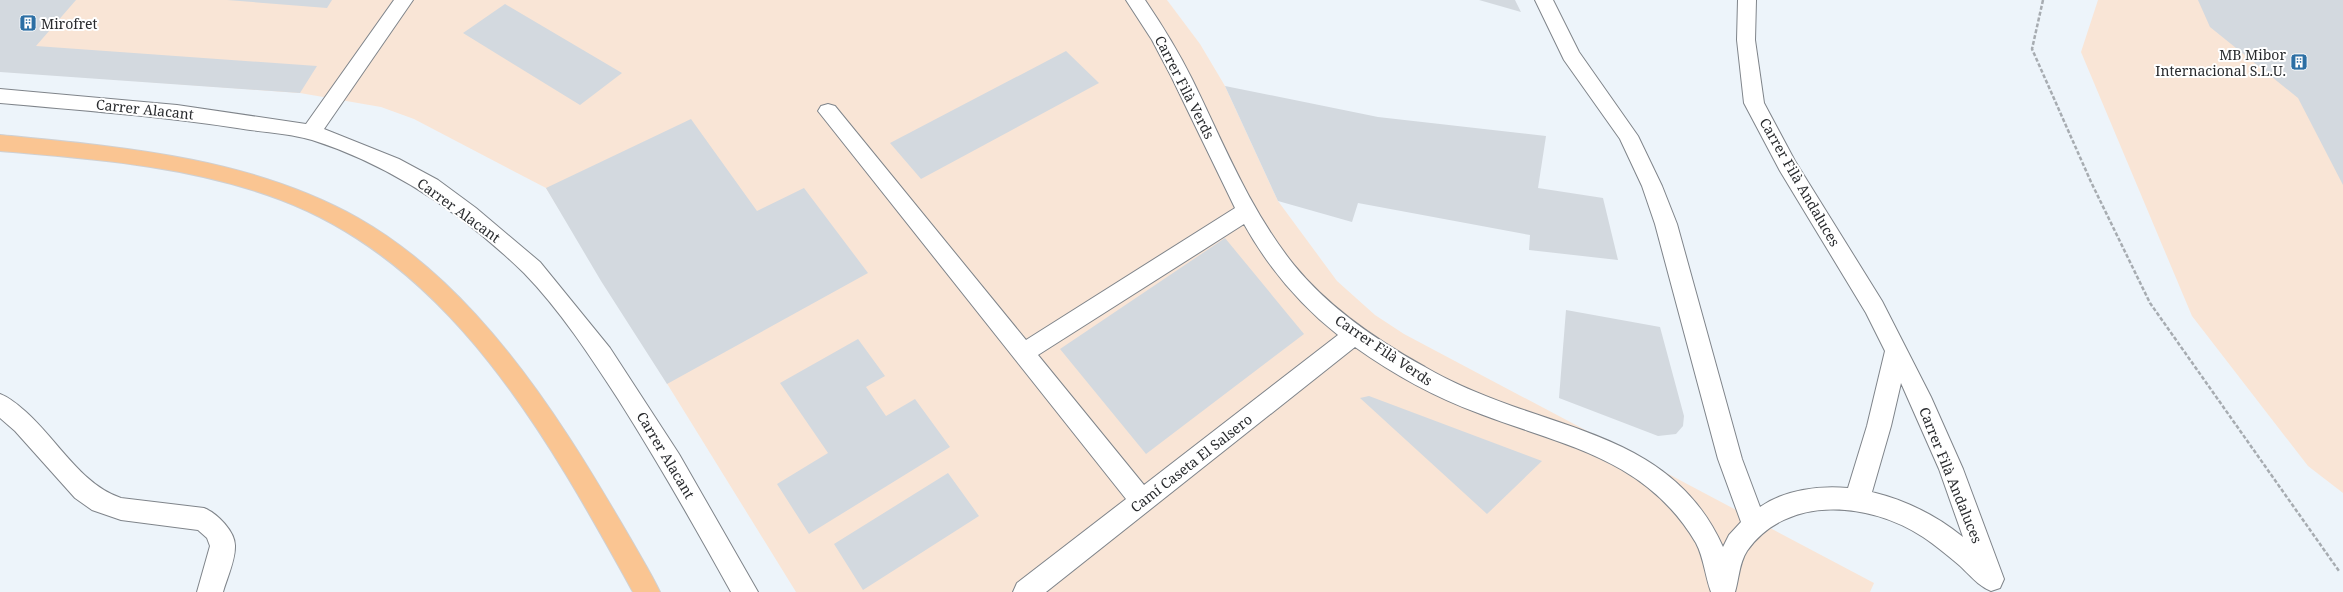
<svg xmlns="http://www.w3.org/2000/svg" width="2343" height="592" font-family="'Noto Serif',serif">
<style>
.industrial{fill:#f9e5d6}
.building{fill:#d3d9df}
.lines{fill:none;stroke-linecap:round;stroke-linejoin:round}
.minor-casing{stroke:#7f848a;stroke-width:2}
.major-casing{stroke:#d0d0d1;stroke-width:2}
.path{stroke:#a7acb1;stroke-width:2.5;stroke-dasharray:4 2;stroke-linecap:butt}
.minor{fill:#fff;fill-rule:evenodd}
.major{fill:#fac592;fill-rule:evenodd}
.labels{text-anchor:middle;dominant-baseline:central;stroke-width:4;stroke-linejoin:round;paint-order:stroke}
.poi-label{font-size:14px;fill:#292b2e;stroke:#fff;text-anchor:start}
.street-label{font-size:14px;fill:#292b2e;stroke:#fff}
</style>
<rect width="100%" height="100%" fill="#edf4fa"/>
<path class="industrial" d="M0,0H1167L1200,44L1225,86L1278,201L1337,281L1375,315L1404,334L1874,583L1870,592H796L546,188L414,119L381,107L300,93L0,71Z
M2098,0H2343V493L2308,466L2192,316L2081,52Z"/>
<path class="building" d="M0,0H76L36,46L317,66L300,93L0,72Z
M227,0H332L327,8Z
M1479,0H1515L1521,12Z
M2198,0H2343V185L2298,98L2210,27Z
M505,4L622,73L580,105L463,33Z
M1066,51L1099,83L921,179L890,143Z
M1225,86L1378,117L1546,136L1538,188L1603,198L1618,260L1529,250L1530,235L1358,203L1352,222L1278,201Z
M691,119L757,211L804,188L868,273L667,384L601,281L546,188Z
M1225,238L1304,334L1146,454L1060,349Z
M1566,310L1660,327L1684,416L1683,426L1676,434L1658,436L1559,398Z
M858,339L885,376L866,387L886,416L915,399L950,447L809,534L777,484L828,453L780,383Z
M1369,396L1542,461L1487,514L1360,398Z
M948,473L979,516L863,590L834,544Z"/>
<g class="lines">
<g class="minor-casing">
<path id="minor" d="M394,0H413L324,129L399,159L438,180L476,208L540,262L610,348L679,454L758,592H731C695,527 658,462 618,399C590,356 560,310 524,273C463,214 393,166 312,140C289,133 261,132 237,128C158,116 79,110 0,103V89L177,105L306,124Z
M1126,0H1145C1162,25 1178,51 1192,79C1223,142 1249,209 1294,265C1329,308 1376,340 1425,367C1452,383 1482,395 1512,406C1598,436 1682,455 1723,547L1729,535L1741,522L1718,459L1655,224L1642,186L1620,139L1564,60L1535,0H1553L1579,52L1638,136L1662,186L1677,224L1742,459L1760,507C1784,490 1820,485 1848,488L1867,426L1885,351L1866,313L1780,171L1744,103L1737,40L1738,0H1756L1755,40L1764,103L1795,161L1882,301L1931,397L1963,469L2004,579L2000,588L1991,591C1978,586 1969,574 1959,565C1947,555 1935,545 1923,537C1870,502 1787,494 1747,551C1739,563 1739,579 1735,592H1711C1705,576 1704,558 1696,543C1645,457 1563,446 1478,413C1434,397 1393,374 1355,347L1046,592H1013L1017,583L1126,499L818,111L821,106L828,104L835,106L1026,340L1235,208L1171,76L1152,40ZM1244,224C1268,267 1299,304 1338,335L1144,485L1038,355ZM1901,383L1939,469L1963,537C1936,515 1905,500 1872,492L1891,426Z
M0,394C10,398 17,404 25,411C57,439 80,484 121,498L204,508C217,513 236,532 235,547C235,561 227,578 223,592H197L210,546L207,538L198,530L121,520L92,510L75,498L15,431L0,418Z"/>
</g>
<g class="major-casing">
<path id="major" d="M0,135C122,147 249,157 358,218C446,268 514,353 568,436C591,471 612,507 633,543C642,559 652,575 660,592H633C549,440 453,265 281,200C192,166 94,159 0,151Z"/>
</g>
<path class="path" d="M2043,0L2032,49L2091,182L2150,303L2339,571"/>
<use href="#minor" class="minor"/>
<use href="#major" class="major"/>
</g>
<defs>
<g id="building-square" transform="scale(0.9)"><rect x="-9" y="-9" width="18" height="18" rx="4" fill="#2c6fa4" stroke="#fff"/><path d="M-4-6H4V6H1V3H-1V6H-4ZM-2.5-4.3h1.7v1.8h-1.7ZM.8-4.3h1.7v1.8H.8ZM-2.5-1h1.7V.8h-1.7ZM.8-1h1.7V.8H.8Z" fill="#fff"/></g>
</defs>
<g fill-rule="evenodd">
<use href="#building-square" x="28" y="23"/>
<use href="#building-square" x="2299" y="62"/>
</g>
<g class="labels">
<g class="poi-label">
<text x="41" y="23">Mirofret</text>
<text x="2286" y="54" text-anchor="end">MB Mibor<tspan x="2286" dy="16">Internacional S.L.U.</tspan></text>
</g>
<g class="street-label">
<text transform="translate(1185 87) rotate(63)">Carrer Filà Verds</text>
<text transform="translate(145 109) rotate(6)">Carrer Alacant</text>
<text transform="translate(1800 182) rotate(60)">Carrer Filà Andaluces</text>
<text transform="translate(459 210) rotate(36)">Carrer Alacant</text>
<text transform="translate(1384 350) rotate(34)">Carrer Filà Verds</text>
<text transform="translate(666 455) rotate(59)">Carrer Alacant</text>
<text transform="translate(1191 463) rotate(-38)">Camí Caseta El Salsero</text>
<text transform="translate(1951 475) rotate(68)">Carrer Filà Andaluces</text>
</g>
</g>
</svg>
